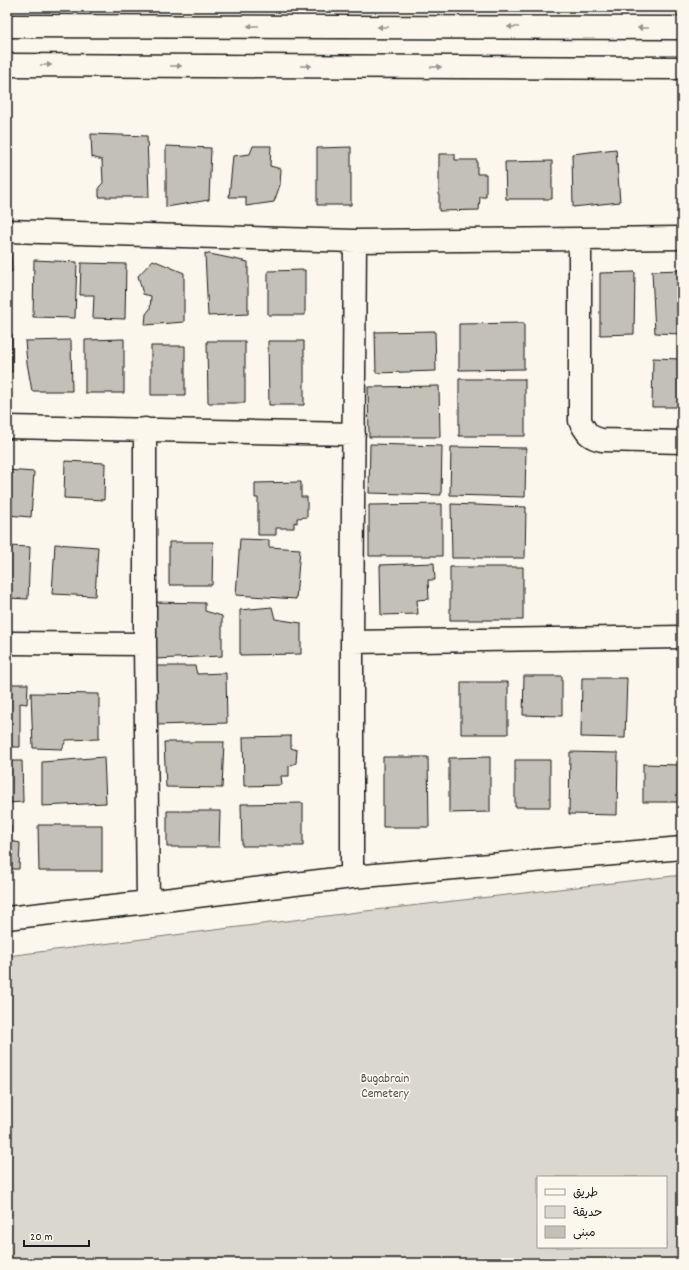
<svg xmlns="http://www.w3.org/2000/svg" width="689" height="1270" font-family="Dekko,'Playpen Sans Arabic',sans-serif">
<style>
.green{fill:#dad7ce;stroke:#7b7a75;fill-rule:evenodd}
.building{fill:#c3c0b8;stroke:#1c1c1c}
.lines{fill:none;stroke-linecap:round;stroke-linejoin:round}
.street-casing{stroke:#1c1c1c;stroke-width:25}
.secondary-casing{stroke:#1c1c1c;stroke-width:25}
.street{stroke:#fbf7ec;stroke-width:22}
.secondary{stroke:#fbf7ec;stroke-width:22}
.oneway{fill:#97948e}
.labels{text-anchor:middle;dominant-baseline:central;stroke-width:3.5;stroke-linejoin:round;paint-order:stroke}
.park-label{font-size:13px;fill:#555451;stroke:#fbf7ec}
</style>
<rect width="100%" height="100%" fill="#fbf7ec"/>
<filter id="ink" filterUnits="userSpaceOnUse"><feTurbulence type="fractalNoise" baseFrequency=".025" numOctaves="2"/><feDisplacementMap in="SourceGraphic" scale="8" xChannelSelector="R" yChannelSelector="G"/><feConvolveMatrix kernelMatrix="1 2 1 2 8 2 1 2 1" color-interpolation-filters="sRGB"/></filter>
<g filter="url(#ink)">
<path class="green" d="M682,875V1263H7V956L366,911ZM538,1177H666V1247H538Z"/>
<path class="building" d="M91,134L147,136L149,197H99V187L103,183L102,160L92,157Z
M166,146L211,148L209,200L166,207Z
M253,146H271L270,166L281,169L280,185L274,202L246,206V197H229L233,156L250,154Z
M351,147V205H317V148Z
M616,149L620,202L573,207L572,154Z
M439,154H455V160H477V174H486V197H480L479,210L439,211Z
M552,161V199H506L505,162Z
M7,253H11L12,272H7Z
M205,253L248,262V314L208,316Z
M34,260L77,262L75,318L33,317Z
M153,260L184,273V322L145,325L146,314L150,309L151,296L143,294L138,276Z
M81,263L126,264L125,319L93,318L94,295H80Z
M305,270V315H268V271Z
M682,270V334L655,333L652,271Z
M635,272L634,334L600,335V273Z
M524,323V369L459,370V324Z
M435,331L436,371L376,373L375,332Z
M7,334H12V372L7,373Z
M124,339V393H85V340Z
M71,340L72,391H32L27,363L25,341Z
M207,341H245V403H208Z
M268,341H304V405H269Z
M151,346H185V395H151Z
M653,358L682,359V407H652Z
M459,379H525V436H459Z
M439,386L440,437H369L368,387Z
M370,444L442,446L441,495L369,493Z
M451,447L526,448L525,497L450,495Z
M65,461L105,463L104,500L64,498Z
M7,470L34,472L31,517L7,515Z
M301,482V497H307V517L297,518V523L294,522V528H276V535H258V498H255V483Z
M442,504V556H369V505Z
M451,504L526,507L525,558H452Z
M240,539L269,540V547L300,549L296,599L236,595Z
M169,542H213L212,585H169Z
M55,544L98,547L95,596L52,594Z
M7,546L30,547L28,599L7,598Z
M434,563L435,580H428L429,599L417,600L418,614L381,615L380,565Z
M450,567H523V620H450Z
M152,602L205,603V611L222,616V656L155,659Z
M272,607L275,619L301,623V654L240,655V610Z
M152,666H195L197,674L226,673L227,723L155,725Z
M524,676H562V716L523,715Z
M582,678H627L625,738L581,737Z
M461,682H508V734H461Z
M7,684H28L27,704L20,703V747H7Z
M31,693L99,694V739L66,740L62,749L33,748Z
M291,736V748L297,750L296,763L289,766V776H281L282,785L244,786L243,737Z
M164,742H224L222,788L166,787Z
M570,752L618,753L617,815L569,814Z
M104,757L106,803L42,806V762Z
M383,757H428L429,827H383Z
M490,757V812L449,813V758Z
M515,760H550V807H515Z
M7,761H22L23,802L7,803Z
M643,764L681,765L680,802H643Z
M303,803V846H242L241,804Z
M167,811H220L219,847H167Z
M7,825H11V841L20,843L19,869H7Z
M38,825H102V871H39Z"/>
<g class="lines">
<g class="street-casing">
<path id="street" d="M7,231L355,241L682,238
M580,239V421C587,433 588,437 602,440L682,442
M7,427L354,434
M145,429V644L148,902
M352,642L682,637
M7,643L145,644
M352,877V642L355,241
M7,918L148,902L352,877L682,848"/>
</g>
<g class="secondary-casing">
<path id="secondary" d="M7,26L682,28
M7,65L682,68"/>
</g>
<use href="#street" class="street"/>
<use href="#secondary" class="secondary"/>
</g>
<defs><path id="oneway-solid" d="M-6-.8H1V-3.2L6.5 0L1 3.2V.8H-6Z"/></defs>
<g class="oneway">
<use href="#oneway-solid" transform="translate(253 26) rotate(-180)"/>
<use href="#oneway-solid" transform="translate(383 27) rotate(-180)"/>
<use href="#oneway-solid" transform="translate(513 27) rotate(-180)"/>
<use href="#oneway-solid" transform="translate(643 28) rotate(-180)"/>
<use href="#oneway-solid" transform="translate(46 65)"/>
<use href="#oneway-solid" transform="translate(176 66)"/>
<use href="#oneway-solid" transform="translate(306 66)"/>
<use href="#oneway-solid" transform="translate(436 67)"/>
</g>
</g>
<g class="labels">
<g class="park-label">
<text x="385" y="1079">Bugabrain<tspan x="385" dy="15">Cemetery</tspan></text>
</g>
</g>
<rect width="689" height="1270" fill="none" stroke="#fbf7ec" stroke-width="24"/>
<rect x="12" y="12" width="665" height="1246" fill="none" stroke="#1c1c1c" stroke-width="1.5" filter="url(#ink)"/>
<rect x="537" y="1176" width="130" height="72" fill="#fbf7ec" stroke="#a29f99"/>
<rect x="545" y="1189" width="20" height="6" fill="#fbf7ec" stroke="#a29f99"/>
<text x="573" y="1196" font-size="12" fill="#1c1c1c">طريق</text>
<rect x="545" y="1206" width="20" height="12" fill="#dad7ce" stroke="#a29f99"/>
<text x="573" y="1216" font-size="12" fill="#1c1c1c">حديقة</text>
<rect x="545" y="1226" width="20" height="12" fill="#c3c0b8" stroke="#a29f99"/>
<text x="573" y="1236" font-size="12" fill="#1c1c1c">مبنى</text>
<path d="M24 1240v6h65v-6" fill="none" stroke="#1c1c1c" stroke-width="2"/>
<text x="30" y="1240" font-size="12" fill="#1c1c1c" stroke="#fbf7ec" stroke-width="3" paint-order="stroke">20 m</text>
</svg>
